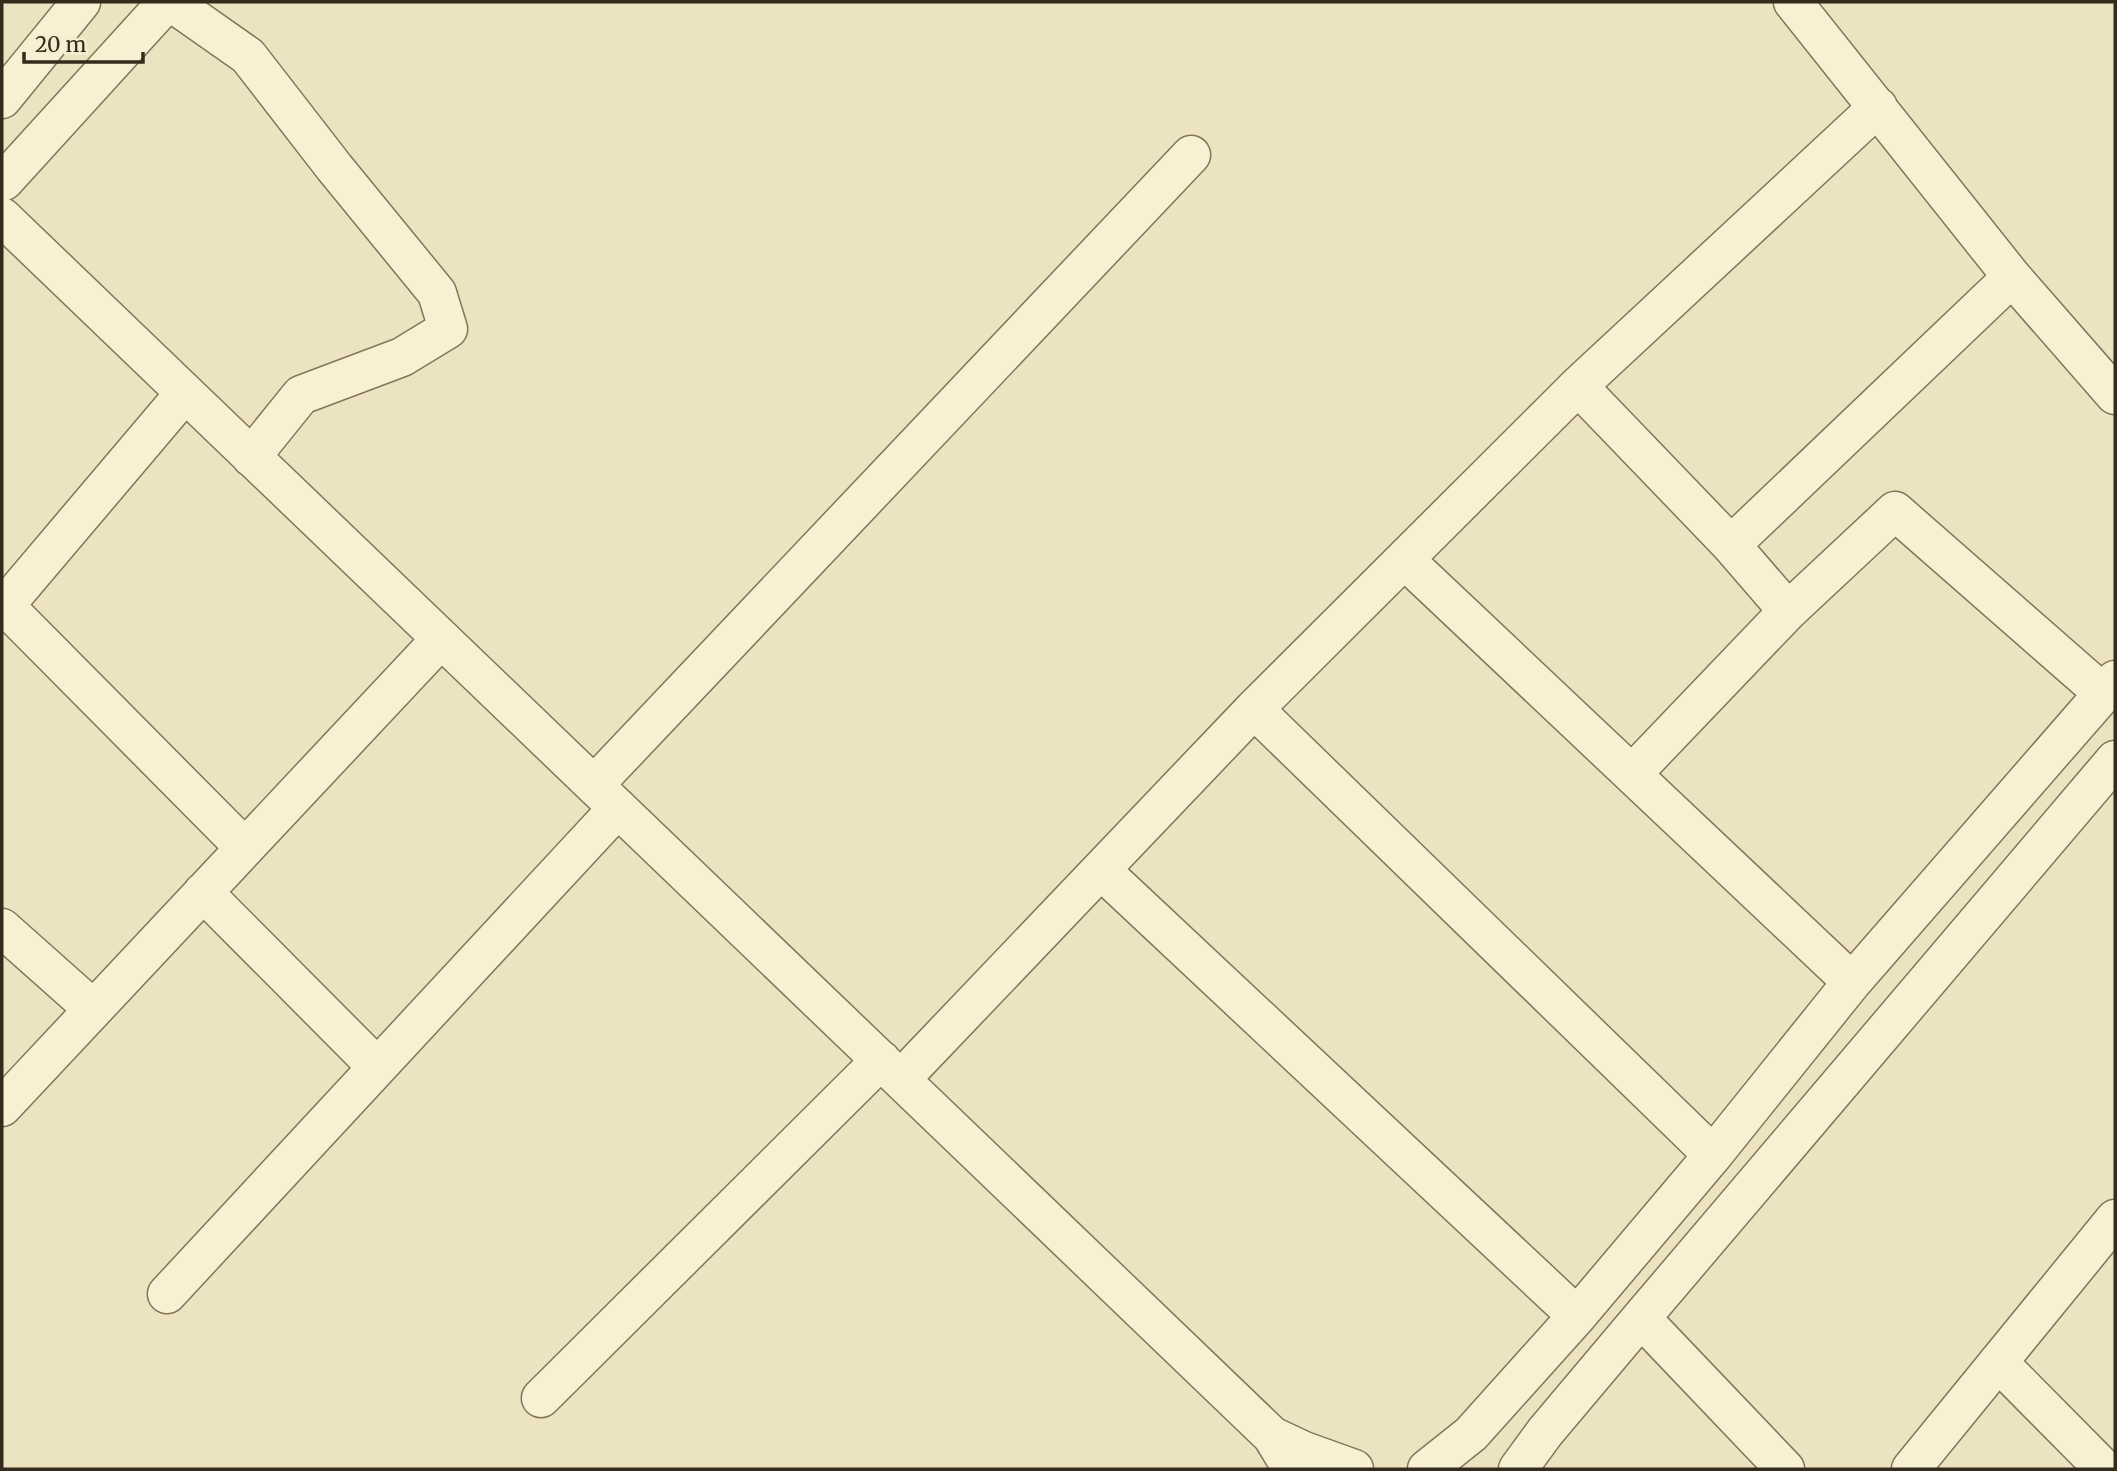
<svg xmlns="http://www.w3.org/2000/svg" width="2117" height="1471" font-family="Merriweather,serif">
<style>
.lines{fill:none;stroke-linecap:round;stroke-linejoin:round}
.minor-casing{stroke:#857459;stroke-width:41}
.minor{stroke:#f7f0d3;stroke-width:38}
</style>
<rect width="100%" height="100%" fill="#ece3c0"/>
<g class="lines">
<g class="minor-casing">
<path id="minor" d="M171,2L248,56L334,167L437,293L448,329L402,357L301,395L251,457
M1793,2L2012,277L2115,395
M2,99L81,2
M4,181L167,2
M2,217L1272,1436L1292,1469
M1578,386L1731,545L1788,611
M1731,545L2012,277
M1405,560L1852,982
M2,603L245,848
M2,609L185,393
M1254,709L1713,1155
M1633,773L1788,611L1895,511L2104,694
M594,785L1191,155
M1101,870L1577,1316
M203,892L377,1067
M2,928L93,1009
M901,1079L1254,709L1578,386L1878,107
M2,1107L441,639
M167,1294L618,808
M1641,1318L1785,1469
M1998,1362L2104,1469
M541,1398L881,1060
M1272,1436L1304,1451L1354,1469
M1427,1469L1471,1434L1577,1316L1713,1155L1852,982L2115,680
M1518,1469L1545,1432L1641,1318L2115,760
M1911,1469L2115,1219"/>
</g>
<use href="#minor" class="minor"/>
</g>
<rect width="2117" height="1471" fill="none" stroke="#352b1d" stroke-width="7"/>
<path d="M24 52v10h119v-10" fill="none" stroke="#352b1d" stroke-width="3.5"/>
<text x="35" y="52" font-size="21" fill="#352b1d" stroke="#f4edd0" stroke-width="5" paint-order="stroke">20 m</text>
</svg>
